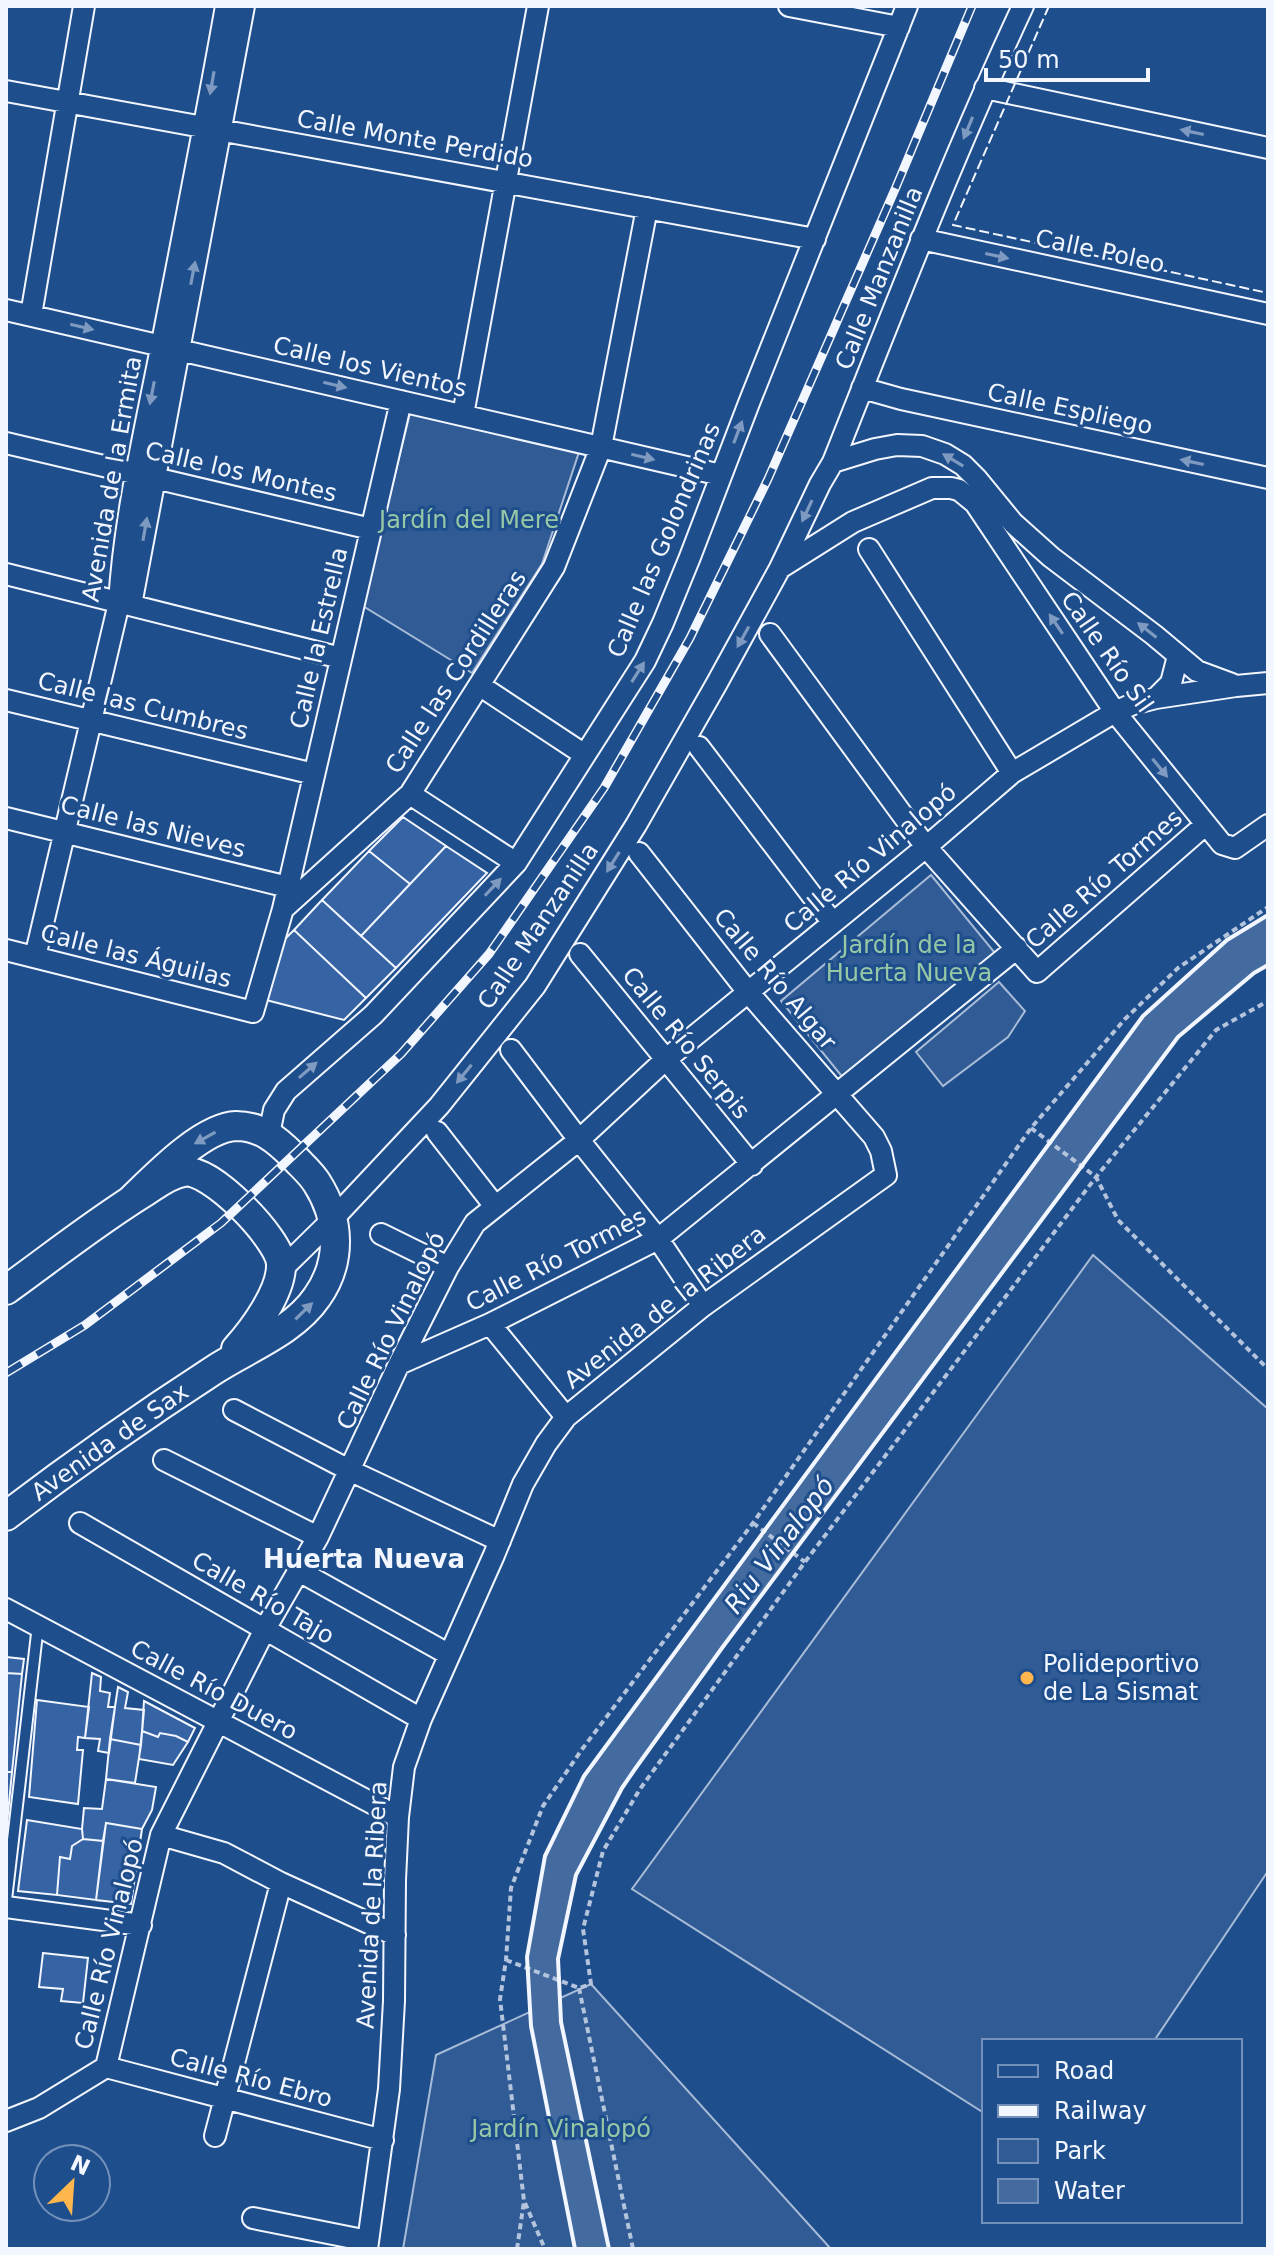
<svg xmlns="http://www.w3.org/2000/svg" width="1274" height="2255" font-family="'DejaVu Sans',sans-serif">
<style>
.green{fill:#305b95;stroke:#a8bbd7;stroke-width:2}
.water{fill:#446ba0;stroke:#a8bbd7;stroke-width:2}
.building{fill:#3563a3;stroke:#f2f6ff;stroke-width:2}
.lines{fill:none;stroke-linecap:round;stroke-linejoin:round}
.lane-casing{stroke:#f2f6ff;stroke-width:14}
.street-casing{stroke:#f2f6ff;stroke-width:24}
.secondary-casing{stroke:#f2f6ff;stroke-width:32}
.path{stroke:#b3c4dc;stroke-width:4;stroke-dasharray:6 4;stroke-linecap:butt}
.lane{stroke:#1f4e8c;stroke-width:10}
.street{stroke:#1f4e8c;stroke-width:20}
.secondary{stroke:#1f4e8c;stroke-width:28}
.rail-casing{stroke:#f2f6ff;stroke-width:9}
.rail{stroke:#1f4e8c;stroke-width:6;stroke-dasharray:18;stroke-linecap:butt}
.fence{stroke:#f2f6ff;stroke-width:2;stroke-dasharray:10 4;stroke-linecap:butt}
.wall{stroke:#f2f6ff;stroke-width:4}
.oneway{fill:#7e9ac0}
.poi-dot{fill:#ffb74d;stroke:#1f4e8c;stroke-width:3}
.labels{text-anchor:middle;dominant-baseline:central;stroke-width:6;stroke-linejoin:round;paint-order:stroke}
.street-label{font-size:24px;fill:#f2f6ff;stroke:#1f4e8c}
.park-label{font-size:24px;fill:#97c8a6;stroke:#1f4e8c}
.poi-label{font-size:24px;fill:#f2f6ff;stroke:#1f4e8c;text-anchor:start}
.water-label{font-size:26px;font-style:italic;fill:#f2f6ff;stroke:#1f4e8c}
.neighbourhood-label{font-size:26px;font-weight:bold;fill:#f2f6ff;stroke:#1f4e8c}
</style>
<rect width="100%" height="100%" fill="#1f4e8c"/>
<path class="green" d="M410,413L579,452L542,564L472,673L363,606Z
M931,875L995,953L844,1079L781,1001Z
M999,982L1025,1011L1008,1037L943,1086L916,1052Z
M1093,1255L1268,1409V1871L1154,2041H984V2113L632,1889Z
M591,1984L831,2249H403L436,2055Z"/>
<path class="water" d="M1268,915V965L1253,974L1178,1037L722,1648L635,1769L622,1788L576,1875L558,1959L561,2022L609,2249H575L531,2026L527,1957L545,1856L584,1776L1143,1016L1227,940Z"/>
<path class="building" d="M403,817L446,846L410,884L369,851Z
M446,846L487,873L396,968L361,936Z
M369,851L410,884L361,936L322,900Z
M322,900L396,968L366,998L294,930Z
M294,930L366,998L344,1020L266,1000L279,945Z
M6,1657L24,1659L22,1674L6,1673Z
M6,1673L22,1674L12,1772H6Z
M92,1673L101,1677L100,1691L110,1693L108,1707H115L109,1753L98,1751L100,1739L85,1738Z
M118,1687L128,1692L125,1708L144,1710L141,1745L110,1739Z
M37,1700L89,1707L85,1738L78,1737L77,1750H83L78,1804L29,1797Z
M144,1701L195,1728L188,1742L176,1736L160,1733L158,1737L142,1731Z
M142,1731L158,1737L160,1733L176,1736L188,1742L173,1765L139,1759Z
M110,1739L141,1745L135,1783L106,1779Z
M6,1772H12L6,1834Z
M106,1779L156,1787L152,1810L142,1829L106,1823L103,1841L83,1839L82,1829L84,1808L102,1809Z
M27,1820L82,1829L83,1839L72,1846L70,1859L60,1857L57,1895L18,1891Z
M106,1823L142,1829L131,1904L96,1900Z
M83,1839L103,1841L96,1900L57,1895L60,1857L70,1859L72,1846Z
M43,1953L88,1958L83,2003L61,2001L63,1989L39,1987Z"/>
<g class="lines">
<g class="lane-casing">
<path id="lane" d="M6,1900L38,1625"/>
</g>
<g class="street-casing">
<path id="street" d="M789,6L899,27
M985,88L1268,148
M6,91L815,239
M921,239L1268,314
M6,310L721,475
M31,315L84,6
M862,388L901,399L1268,478
M401,401L283,909L410,794L554,567L601,447L647,208
M463,415L538,6
M6,443L371,529
M833,462L875,449L897,445L922,446L945,454L963,465L977,479L1013,523L1051,557L1154,635L1197,671L1232,684
M869,549L1012,773
M780,568L853,522L932,488H951L959,490L975,503L1115,712L1222,844L1235,848L1268,825
M6,574L341,658
M131,605L244,6
M770,634L926,847L1037,972L1205,825
M479,685L585,755
M1156,698L1171,683L1178,656
M6,700L314,774
M699,747L833,923
M410,794L516,863
M6,818L288,887
M6,950L253,1012L283,909
M580,954L752,1165
M35,957L119,603C124,520 143,439 159,358C182,240 205,124 226,6
M511,1050L579,1140L658,1239L703,1306
M437,1132L494,1205
M269,1134L274,1110L286,1091L373,1015L516,863L645,661L663,623L690,557L749,403L907,6
M381,1234L448,1267
M281,1270L333,1219L439,1106L535,986L636,825L717,683L780,568L820,484L833,462C894,309 953,156 1023,6
M490,1324L566,1417
M399,1364L490,1324L658,1239L1017,948
M234,1410L351,1471L500,1541
M164,1460L318,1537
M80,1523L421,1719
M299,1571L448,1654
M6,1609L398,1817
M161,1835L224,1853L281,1883L395,1935
M6,1907L141,1925
M106,2067L383,2140
M6,2121L39,2108L106,2067L161,1835L265,1629L318,1537L399,1364L448,1267L475,1223L579,1140L665,1060L926,847L1012,773L1115,712L1133,704L1156,698L1236,686L1268,683
M215,2136L281,1883
M253,2218L368,2241
M367,2249L389,2089L394,2001L395,1880L398,1817L404,1767L421,1719L494,1555L523,1484L546,1444L566,1417L703,1306L886,1175L881,1151L874,1137L748,992L639,853"/>
</g>
<g class="secondary-casing">
<path id="secondary" d="M6,1290C52,1257 97,1221 146,1191C157,1184 170,1174 184,1172C209,1166 280,1239 281,1264C282,1291 254,1329 236,1349
M6,1516C73,1465 143,1416 214,1370C248,1348 294,1331 317,1297C342,1262 340,1219 317,1183C311,1173 301,1165 293,1156C277,1140 261,1126 236,1126C202,1127 153,1179 129,1202"/>
</g>
<path class="path" d="M1031,1128L1096,1177L1118,1220L1268,1369
M753,1523L805,1562
M506,1960L579,1988L591,1984L583,1929L603,1851L640,1789L805,1562L1096,1177L1216,1030L1268,1001
M579,1988L633,2249
M525,2203L545,2249
M517,2249L524,2201L500,1999L506,1960L511,1888L543,1806L583,1748L753,1523L1031,1128L1125,1019L1178,968L1268,907"/>
<use href="#lane" class="lane"/>
<use href="#street" class="street"/>
<use href="#secondary" class="secondary"/>
<g class="rail-casing">
<path id="rail" d="M6,1373L85,1325L221,1223L401,1054L489,954L604,788L690,638L768,479L896,187L972,6"/>
</g>
<use href="#rail" class="rail"/>
<path class="fence" d="M1049,6L953,225L1268,293"/>
<path class="wall" d="M575,2249L531,2026L527,1957L545,1856L584,1776L1143,1016L1227,940L1268,915
M609,2249L561,2022L558,1959L576,1875L622,1788L635,1769L722,1648L1178,1037L1254,973L1268,965"/>
</g>
<defs><path id="oneway-solid" d="M-6-.8H1V-3.2L6.5 0L1 3.2V.8H-6Z" transform="scale(2)"/></defs>
<g class="oneway">
<use href="#oneway-solid" transform="translate(212 83) rotate(100)"/>
<use href="#oneway-solid" transform="translate(968 128) rotate(113)"/>
<use href="#oneway-solid" transform="translate(1192 132) rotate(-168)"/>
<use href="#oneway-solid" transform="translate(997 256) rotate(12)"/>
<use href="#oneway-solid" transform="translate(193 273) rotate(-79)"/>
<use href="#oneway-solid" transform="translate(82 327) rotate(13)"/>
<use href="#oneway-solid" transform="translate(335 385) rotate(13)"/>
<use href="#oneway-solid" transform="translate(152 393) rotate(101)"/>
<use href="#oneway-solid" transform="translate(738 432) rotate(-69)"/>
<use href="#oneway-solid" transform="translate(643 457) rotate(13)"/>
<use href="#oneway-solid" transform="translate(953 460) rotate(-149)"/>
<use href="#oneway-solid" transform="translate(1192 462) rotate(-168)"/>
<use href="#oneway-solid" transform="translate(807 511) rotate(115)"/>
<use href="#oneway-solid" transform="translate(145 529) rotate(-80)"/>
<use href="#oneway-solid" transform="translate(1056 624) rotate(-124)"/>
<use href="#oneway-solid" transform="translate(1147 630) rotate(-142)"/>
<use href="#oneway-solid" transform="translate(743 637) rotate(119)"/>
<use href="#oneway-solid" transform="translate(638 672) rotate(-58)"/>
<use href="#oneway-solid" transform="translate(1160 768) rotate(51)"/>
<use href="#oneway-solid" transform="translate(613 862) rotate(122)"/>
<use href="#oneway-solid" transform="translate(493 887) rotate(-47)"/>
<use href="#oneway-solid" transform="translate(308 1070) rotate(-41)"/>
<use href="#oneway-solid" transform="translate(464 1074) rotate(129)"/>
<use href="#oneway-solid" transform="translate(205 1138) rotate(151)"/>
<use href="#oneway-solid" transform="translate(304 1311) rotate(-44)"/>
</g>
<circle class="poi-dot" cx="1027" cy="1678" r="8"/>
<g class="labels">
<g class="street-label">
<text transform="translate(415 139) rotate(10)">Calle Monte Perdido</text>
<text transform="translate(1100 251) rotate(12)">Calle Poleo</text>
<text transform="translate(879 278) rotate(-68)">Calle Manzanilla</text>
<text transform="translate(370 367) rotate(13)">Calle los Vientos</text>
<text transform="translate(1070 409) rotate(12)">Calle Espliego</text>
<text transform="translate(241 472) rotate(13)">Calle los Montes</text>
<text transform="translate(112 479) rotate(-80)">Avenida de la Ermita</text>
<text transform="translate(664 540) rotate(-67)">Calle las Golondrinas</text>
<text transform="translate(319 638) rotate(-77)">Calle la Estrella</text>
<text transform="translate(1107 652) rotate(55)">Calle Río Sil</text>
<text transform="translate(456 672) rotate(-57)">Calle las Cordilleras</text>
<text transform="translate(143 706) rotate(14)">Calle las Cumbres</text>
<text transform="translate(153 827) rotate(14)">Calle las Nieves</text>
<text transform="translate(870 858) rotate(-40)">Calle Río Vinalopó</text>
<text transform="translate(1104 879) rotate(-41)">Calle Río Tormes</text>
<text transform="translate(538 926) rotate(-56)">Calle Manzanilla</text>
<text transform="translate(136 956) rotate(14)">Calle las Águilas</text>
<text transform="translate(775 979) rotate(50)">Calle Río Algar</text>
<text transform="translate(686 1043) rotate(51)">Calle Río Serpis</text>
<text transform="translate(556 1260) rotate(-27)">Calle Río Tormes</text>
<text transform="translate(665 1307) rotate(-38)">Avenida de la Ribera</text>
<text transform="translate(391 1331) rotate(-64)">Calle Río Vinalopó</text>
<text transform="translate(110 1442) rotate(-35)">Avenida de Sax</text>
<text transform="translate(263 1598) rotate(30)">Calle Río Tajo</text>
<text transform="translate(214 1690) rotate(28)">Calle Río Duero</text>
<text transform="translate(372 1905) rotate(-87)">Avenida de la Ribera</text>
<text transform="translate(109 1944) rotate(-76)">Calle Río Vinalopó</text>
<text transform="translate(251 2078) rotate(15)">Calle Río Ebro</text>
</g>
<g class="park-label">
<text x="469" y="520">Jardín del Mere</text>
<text x="909" y="945">Jardín de la<tspan x="909" dy="28">Huerta Nueva</tspan></text>
<text x="561" y="2129">Jardín Vinalopó</text>
</g>
<g class="poi-label">
<text x="1043" y="1664">Polideportivo<tspan x="1043" dy="28">de La Sismat</tspan></text>
</g>
<g class="water-label">
<text transform="translate(779 1545) rotate(-53)">Riu Vinalopó</text>
</g>
<g class="neighbourhood-label">
<text x="364" y="1559">Huerta Nueva</text>
</g>
</g>
<rect width="1274" height="2255" fill="none" stroke="#f2f6ff" stroke-width="16"/>
<rect x="982" y="2039" width="260" height="184" fill="#1f4e8c" stroke="#7391ba" stroke-width="2"/>
<rect x="998" y="2065" width="40" height="12" fill="#1f4e8c" stroke="#7391ba" stroke-width="2"/>
<text x="1054" y="2079" font-size="24" fill="#f2f6ff">Road</text>
<rect x="998" y="2105" width="40" height="12" fill="#f2f6ff" stroke="#7391ba" stroke-width="2"/>
<text x="1054" y="2119" font-size="24" fill="#f2f6ff">Railway</text>
<rect x="998" y="2139" width="40" height="24" fill="#305b95" stroke="#7391ba" stroke-width="2"/>
<text x="1054" y="2159" font-size="24" fill="#f2f6ff">Park</text>
<rect x="998" y="2179" width="40" height="24" fill="#446ba0" stroke="#7391ba" stroke-width="2"/>
<text x="1054" y="2199" font-size="24" fill="#f2f6ff">Water</text>
<g transform="translate(72 2183) rotate(25)"><circle r="38" fill="#1f4e8c" stroke="#7391ba" stroke-width="2"/>
<path d="M0-6L14 30L0 20L-14 30Z" fill="#ffb74d"/>
<text y="-12" font-size="22" font-weight="bold" text-anchor="middle" fill="#f2f6ff">N</text>
</g>
<path d="M986 68v12h162v-12" fill="none" stroke="#f2f6ff" stroke-width="4"/>
<text x="998" y="68" font-size="24" fill="#f2f6ff" stroke="#1f4e8c" stroke-width="6" paint-order="stroke">50 m</text>
</svg>
